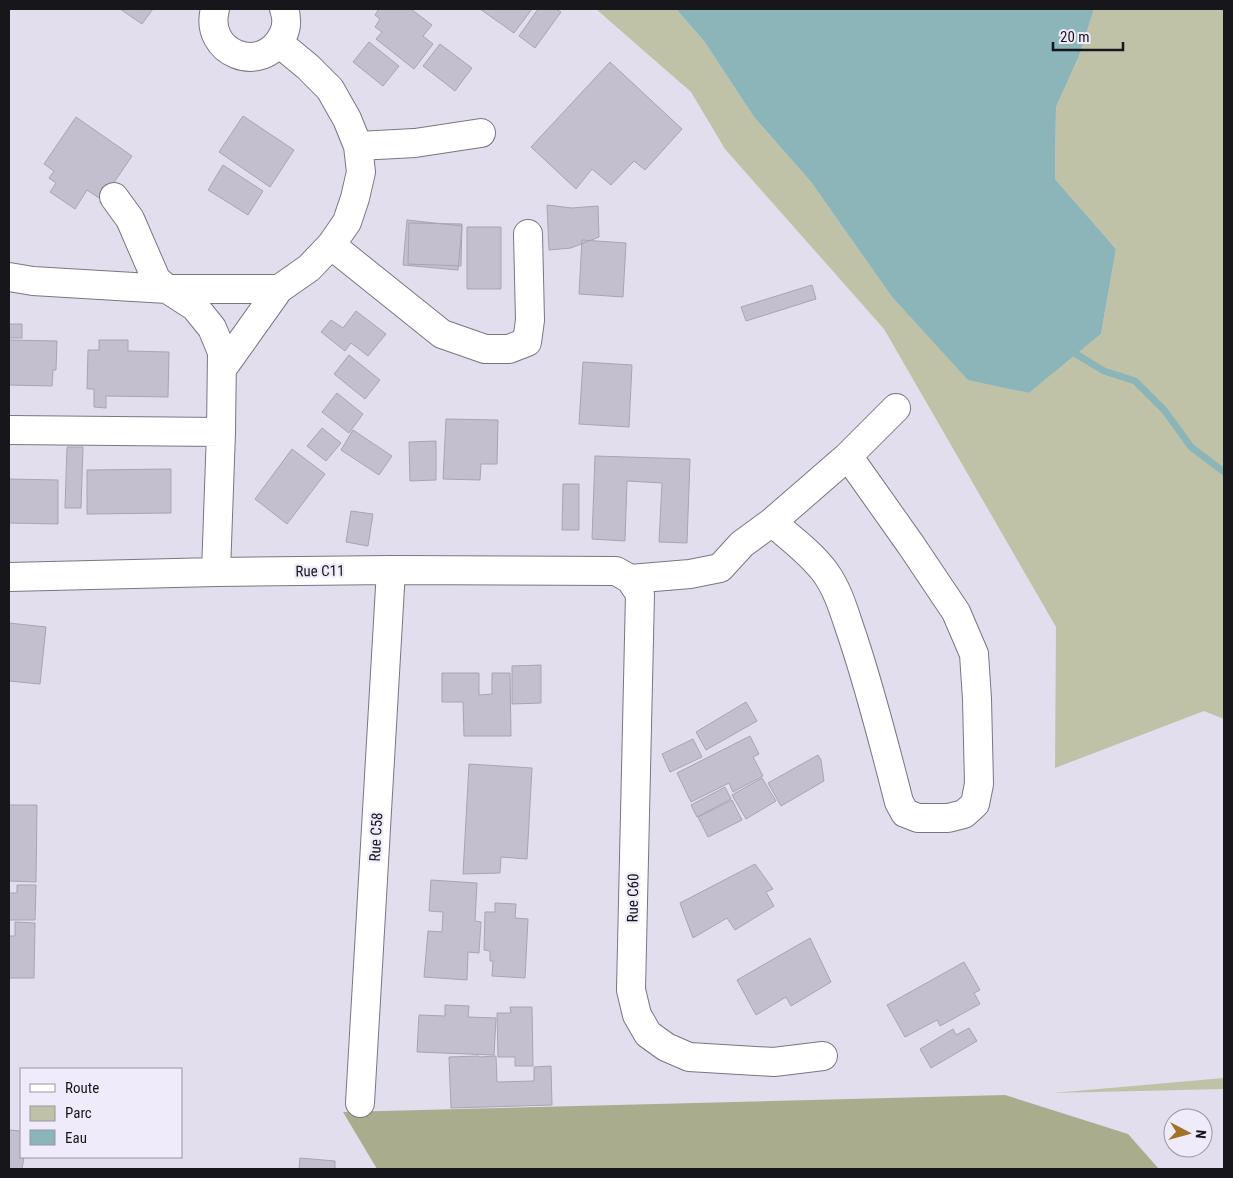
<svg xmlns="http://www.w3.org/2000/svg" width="1233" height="1178" font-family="'Roboto Condensed',sans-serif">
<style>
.green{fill:#c0c2a8}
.forest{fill:#aaad8d}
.water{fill:#8cb5b9}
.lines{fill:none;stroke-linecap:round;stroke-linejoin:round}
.stream{stroke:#8cb5b9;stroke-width:7}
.building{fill:#c3bfce;stroke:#a8a4b3}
.minor-casing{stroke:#797683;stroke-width:30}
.minor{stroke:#fff;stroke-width:28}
.labels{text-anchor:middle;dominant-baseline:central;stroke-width:4.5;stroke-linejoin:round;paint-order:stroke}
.street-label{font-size:15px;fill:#17161b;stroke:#efebfb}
</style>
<rect width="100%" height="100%" fill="#e2deee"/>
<path class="green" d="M596,9H676L704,41L754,117L811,182L892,297L968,379L1029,393L1101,334L1116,249L1055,179L1056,107L1079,56L1094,9H1224V719L1204,711L1055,768L1056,627L884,329L725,149L691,92Z
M1224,1078V1089L1053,1093Z"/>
<path class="forest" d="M1005,1095L1128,1134L1159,1169H377L343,1112Z"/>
<path class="water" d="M676,9H1094L1079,56L1056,107L1055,179L1116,249L1101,334L1029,393L968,380L892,297L811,182L754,117L704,41Z"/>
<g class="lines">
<path class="stream" d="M1071,347L1076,354L1104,371L1135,381L1165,411L1191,447L1224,472"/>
</g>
<path class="building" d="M120,9H153L142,24Z
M379,9H411L432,25L423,36L433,44L414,69L376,39L382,32L375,27L380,19L375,15Z
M480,9H532L514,33Z
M538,9H556L561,12L535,48L519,36Z
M369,42L399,66L383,86L353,62Z
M440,44L472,68L455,91L423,66Z
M610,62L682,129L645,170L634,161L611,185L592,169L576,189L531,147Z
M243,116L294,150L270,187L219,152Z
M76,117L132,156L102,200L87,190L75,209L50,192L56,183L49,178L54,171L44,164Z
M223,165L263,191L248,215L208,190Z
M547,205L572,208L598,206L599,237L571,248L549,250Z
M407,220L462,226L458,270L403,265Z
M409,223L462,224L461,266L408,264Z
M467,227H501V289H467Z
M582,240L626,243L623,297L579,294Z
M812,285L816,299L746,321L741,307Z
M356,311L386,334L368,356L351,343L345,351L321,332L331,320L343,328Z
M9,324H22V338H9Z
M9,340L57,341L56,370H53L52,386L9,385Z
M99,340H128V351L169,352L168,397L106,396V408L94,407V389H87L88,350H99Z
M349,355L380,380L365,399L334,374Z
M583,362L632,365L629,427L579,424Z
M337,393L363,414L349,433L322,412Z
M446,419L498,420L497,464H481L480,480L443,479Z
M322,428L341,443L326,461L307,446Z
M353,430L392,456L379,475L341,450Z
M436,441V480L410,481L409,442Z
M67,447H83L81,508H65Z
M292,449L325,474L287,524L255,499Z
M595,456L690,459L687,543L659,542L662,483L627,481L625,541L592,539Z
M171,469V513L87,514V470Z
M9,479L58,480V524L9,523Z
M563,484H579V530H562Z
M351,511L373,514L368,546L346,542Z
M9,623L46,627L40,684L9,681Z
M541,665V703L512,704V666Z
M442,673H479V695L492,694V673H510L511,736H464L463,702H442Z
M746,702L757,721L706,750L696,732Z
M750,736L759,754L753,757L763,776L733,792L729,783L691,802L677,773Z
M693,739L702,757L670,772L662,754Z
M818,755L821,760L824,781L781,806L768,783Z
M469,764L532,768L527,859L501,857L500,873L463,874Z
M762,778L776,801L746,819L732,795Z
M725,787L731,799L697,817L691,805Z
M732,800L742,820L708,837L698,817Z
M9,805H37L36,882L9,881Z
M755,864L773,889L766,892L774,906L735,930L727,918L693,938L680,903Z
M431,880L477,883L475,921L481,922L479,953L468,952L467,980L424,977L428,931L442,932L443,912L429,911Z
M17,885H36L35,920H9V893H17Z
M495,903L516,904L515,918L528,919L525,978L492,976L493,961H490V951L484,950L485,912H495Z
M15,922L35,923L34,978H9V936H15Z
M810,938L831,982L791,1006L786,997L756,1015L737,980Z
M964,962L980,990L974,993L980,1004L940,1026L937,1020L905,1037L887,1005Z
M445,1005L469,1006L468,1017L496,1018L494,1055L417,1052L419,1015L445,1016Z
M510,1007H532L533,1066H515V1057H498L497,1013H511Z
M969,1028L977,1041L931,1068L920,1049L953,1029L956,1035Z
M479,1056V1057L496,1056L497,1082L534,1081V1067L551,1066L552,1105L451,1108L449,1057Z
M9,1130L21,1131V1157H24L22,1169H9Z
M300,1158L335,1161V1169H299Z"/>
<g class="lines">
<g class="minor-casing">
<path id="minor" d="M215,9C203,53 262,77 283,35C287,27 287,17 284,9
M358,146L415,143L481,133
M114,197L130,219L156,279L167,289L195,307L212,328L222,352L221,432L216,572
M331,245L442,334L485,349H509L527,342L530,320L528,234
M9,277L33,281L167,289H279
M222,369L279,289L309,268L331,245L347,222L355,198L361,172L358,146L347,119L330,89L308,67L279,43
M9,430L221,432
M772,522C790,538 810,552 825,572C839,591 845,615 853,638C871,692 885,747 899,802L905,813L918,818H948L964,814L975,804L979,784L977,699L974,654L956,612L911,545L848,456
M9,577L216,572L391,570L616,571L630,579L640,594L631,990L637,1015L648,1034L666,1047L689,1057L774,1062L823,1056
M630,579L690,574L720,568L742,544L772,522L848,456L896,408
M360,1103L391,570"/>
</g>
<use href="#minor" class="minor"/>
</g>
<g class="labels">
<g class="street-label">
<text transform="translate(320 571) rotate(-1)">Rue C11</text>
<text transform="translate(376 837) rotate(-87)">Rue C58</text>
<text transform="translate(633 898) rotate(-89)">Rue C60</text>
</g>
</g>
<rect width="1233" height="1178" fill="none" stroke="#17161b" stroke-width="20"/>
<rect x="20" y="1068" width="162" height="90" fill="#efebfb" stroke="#9996a1"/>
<rect x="30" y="1084" width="25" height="8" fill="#ffffff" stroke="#9996a1"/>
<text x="65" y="1093" font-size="15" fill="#17161b">Route</text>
<rect x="30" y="1106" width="25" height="15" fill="#c0c2a8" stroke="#9996a1"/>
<text x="65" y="1118" font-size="15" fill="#17161b">Parc</text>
<rect x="30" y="1130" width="25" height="15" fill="#8cb5b9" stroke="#9996a1"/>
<text x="65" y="1143" font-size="15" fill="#17161b">Eau</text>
<g transform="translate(1188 1133) rotate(96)"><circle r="24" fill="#efebfb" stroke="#9996a1"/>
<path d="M0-4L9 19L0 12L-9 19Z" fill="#a37227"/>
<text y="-8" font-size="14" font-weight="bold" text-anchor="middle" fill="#17161b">N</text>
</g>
<path d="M1053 42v8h70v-8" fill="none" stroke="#17161b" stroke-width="2.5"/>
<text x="1060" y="42" font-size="15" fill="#17161b" stroke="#efebfb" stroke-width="4" paint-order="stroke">20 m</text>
</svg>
